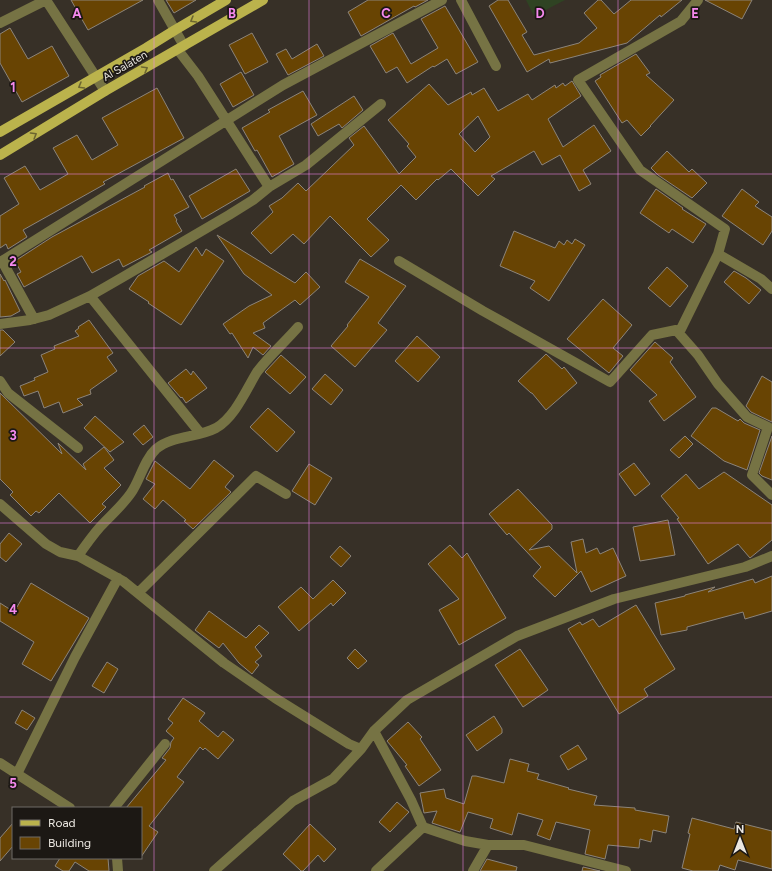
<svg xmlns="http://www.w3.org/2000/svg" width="772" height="871" font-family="Figtree,sans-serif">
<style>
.green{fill:#2f4323}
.building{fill:#684403;stroke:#8c847a;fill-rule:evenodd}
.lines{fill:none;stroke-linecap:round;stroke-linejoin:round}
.minor{stroke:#767344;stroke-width:10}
.major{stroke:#bbb34c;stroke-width:10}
.oneway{stroke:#6c6630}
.grid{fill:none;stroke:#f589ee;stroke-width:1;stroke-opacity:0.55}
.labels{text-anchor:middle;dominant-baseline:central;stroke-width:3.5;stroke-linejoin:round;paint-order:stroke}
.street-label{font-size:11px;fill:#ebe7e1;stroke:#1c1814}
.grid-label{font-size:13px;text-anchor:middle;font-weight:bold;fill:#f589ee;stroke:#1c1814;stroke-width:3.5;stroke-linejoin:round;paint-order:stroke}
</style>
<rect width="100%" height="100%" fill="#373027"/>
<path class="green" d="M526,0H565L534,16Z"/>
<path class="building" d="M71,0H143L88,30Z
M166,0H196L174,13Z
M368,0H428L415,7L414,6L361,36L348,12Z
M498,0H508L527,32L522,35L534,55L579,43L597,28L584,13L598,0H601L614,14L631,0H682L661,17L660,15L627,43L550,63L549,59L527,72L489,6Z
M705,0H752L742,19Z
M445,6L478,62L456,74L447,59L434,67L433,66L407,83L397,67L386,73L370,46L393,33L411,64L438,48L421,19Z
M10,28L28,59L52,46L69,76L22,102L0,63V34Z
M252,33L268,62L245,74L229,45Z
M317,44L324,56L288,75L276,54L286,49L292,59Z
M636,54L650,73L646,75L674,100L650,126H651L641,136L627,120L622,123L595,81L601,77L600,75Z
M241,72L254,95L233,107L220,84Z
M572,81L581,96L548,119L563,147L594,125L611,151L583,170L591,184L579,191L560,155L542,165L534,151L491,176L495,179L478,196L451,169L438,180L437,179L416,200L401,185L367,219L389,240L371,257L330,216L304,244L293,234L271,254L251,233L273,212L269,206L282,198L298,183L306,191L354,145L349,138L364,126L399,174L416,157L407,146L409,144L388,120L429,84L448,105L471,92L472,95L484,88L498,111L528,94L532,100L555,85L556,88L563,83L565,86ZM478,116L490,137L475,152L459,134Z
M157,88L184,138L103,182L105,184L23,230L27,237L8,249L6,244L0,248V216L19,204L4,178L25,166L40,190L68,174L53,148L77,135L92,160L118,145L102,118Z
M303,91L317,115L279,136L294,164L272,177L257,150L255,151L242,128L270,112L268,110Z
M354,96L363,110L342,128L339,124L318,136L311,124Z
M667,151L689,172L692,169L707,183L692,198L658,175L651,168Z
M236,169L250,191L202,219L189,196Z
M168,173L171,180L173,179L189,207L174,215L177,220L176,221L182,231L149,250L152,252L123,267L119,259L92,273L82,256H81L24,287L17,274L21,272L15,261L52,237L145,187L144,186Z
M656,189L683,208L682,209L706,224L693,243L672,229L669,233L640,213Z
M742,189L759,202L755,206L772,217V231L763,245L722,216Z
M514,231L555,248L559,241L564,245L567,240L572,244L575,239L585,245L549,301L530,288L535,281L500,266Z
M217,235L295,283L306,272L320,287L300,305L295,300L263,323L265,328L253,333L271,346L263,355L253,347L248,358L232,333L230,334L223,324L249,306L272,295L244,274Z
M196,247L202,256L206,249L224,261L181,325L148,303L149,302L129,289L138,276L164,261L179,272Z
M360,259L406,286L378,323L387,330L355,367L331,346L348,326L347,325L369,297L345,282Z
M667,267L688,286L670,307L648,288Z
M734,271L746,278L761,290L749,304L724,282Z
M0,274L4,281L5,280L20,311L11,316L0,317Z
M603,299L632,325L613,348L623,356L609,373L567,339Z
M89,320L113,353L107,357L117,371L90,390L91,394L77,399L83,405L63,413L59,402L44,408L38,391L24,396L20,386L35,380L34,378L48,372L41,355L55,349L54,346L79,336L75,331L79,328L78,327Z
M0,330H3L15,342L0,356Z
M417,336L440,357L418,382L395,361Z
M655,342L673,358L670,362L696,397L664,421L649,401L657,395L630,370Z
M546,354L562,369L564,367L577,383L546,410L532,393H531L518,381Z
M281,355L306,377L290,394L265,372Z
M186,369L191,375L193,371L207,388L186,403L182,397L181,398L168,383Z
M325,374L343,390L331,405L312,389Z
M762,376L772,382V422L751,412L746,406Z
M0,393L62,454L58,443L86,470L83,464L104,447L114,460L104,468L121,485L102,504L106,507L90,523L59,493L39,513L36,511L31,516L10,495L13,492L0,479Z
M268,408L295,432L277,452L250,427Z
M712,408H716L738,421L740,419L744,423L760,430L747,470L724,461L691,436Z
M95,416L124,442L110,452L84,428Z
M144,425L153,437L143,445L133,434Z
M685,436L693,444L679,458L670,450Z
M772,436V480L762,476L759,473Z
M214,460L234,476L225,487L231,492L193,529L184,521L186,520L163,500L155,509L143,499L155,484L146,479L155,461L190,489Z
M634,463L650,484L635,496L619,474Z
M309,464L332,478L315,505L292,491Z
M724,472L772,505V540L750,558L738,544L708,564L677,519L679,518L661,496L686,474L699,489Z
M518,489L552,525V529L529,550L549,546L577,573L571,542L583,539L586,553L597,548L600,554L613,548L626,576L591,592L581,571L555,597L533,576L541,567L509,533L507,535L489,514Z
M668,520L675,555L640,561L633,527Z
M9,533L22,544L6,562L0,557V544Z
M450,545L462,558L467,553L506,618L459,645L439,610L459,599L428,564Z
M340,546L351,556L341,567L330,557Z
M772,576V611L745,619L743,612L687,627V630L661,635L655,603L685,596V595L715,587L708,592L753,579L755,583Z
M333,580L346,593L333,606L331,603L299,631L278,607L301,587L313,599Z
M31,583L89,618L51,681L22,664L34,642L0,621V603L11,610L14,605L17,607Z
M636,605L675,669L644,689L648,696L619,714L568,629L580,622L582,625L593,619L599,627Z
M209,611L246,638L259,625L269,633L255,647L262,656L255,662L259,665L252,674L239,663L223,643L219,648L195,630Z
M355,649L367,661L358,669L347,658Z
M520,649L548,690L523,707L495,665Z
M107,662L118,669L104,693L92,686Z
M183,698L205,713L199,721L218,737L223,731L234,740L218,759L205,748L203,750L200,747L177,777L184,782L149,826L158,832L141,857V808H126L166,760L162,758L170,748L171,742L174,738L166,731L173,723L168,719Z
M22,710L35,718L27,730L15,723Z
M494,716L502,729V733L477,751L466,735Z
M408,722L422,737L420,739L441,770L419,786L405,766L407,765L387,741Z
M578,745L587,759L568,770L560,756Z
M510,759L529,764L527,771L539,774L537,779L569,788L568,789L597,796L594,805L635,808V810L669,816L666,833L653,830L651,842L640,839L639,848L608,845L605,859L585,854L590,830L556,822L550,840L537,835L543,820L518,813L512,835L490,828L493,819L468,812L460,832L432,823L437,811L424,813L420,793L444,789L446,798L464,804L472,776H476L504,783Z
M397,802L409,812L390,832L379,822Z
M692,818L734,829L736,822L772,831V869L738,860L735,870L720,865L718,871H693L682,868L690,834L688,833Z
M13,823V846L0,861V838Z
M310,824L336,849L324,862L318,855L303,871H301L283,854Z
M60,858H108L109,871H89L75,862L69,871H63L55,866Z
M487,859L517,867L516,871H480Z
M583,867L600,871H582Z"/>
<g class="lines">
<path class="minor" d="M46,0L105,91
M158,0L184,46
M461,0L496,66
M0,23L46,0
M178,50L198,76L269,187
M718,254L761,279L772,289
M399,261L483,311L610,382L652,335L676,330L698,355L718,384L747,417L768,427L752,475L772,495
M90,296L200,433
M34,319L2,261L283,85L442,0
M0,324L30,320L49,315L90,296L123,277L229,215L253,200L269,187L306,165L381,104
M679,333L718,254L725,229L640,170L578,80L681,21L698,0
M0,381L8,393L78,448
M0,504L46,544L60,552L78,556L123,581L224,663L275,698L349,744L361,749L374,731L407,700L517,636L614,599L745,567L772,556
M78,556C85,546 92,536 100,527C110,516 122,506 131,493C140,480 144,460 156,449C173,435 197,438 216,428C235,417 246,390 257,372C269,356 285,342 298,327
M138,593L256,476L286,494
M374,731L411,800L423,827L465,841L488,845H524L626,871
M0,763L70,808
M17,774L75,657L118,578
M114,808L165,744
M117,858L118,871
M214,871L293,801L333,779L361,749
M376,871L423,827
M473,871L488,845"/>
<path class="major" d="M0,132L146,48L175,30L226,0
M0,155L105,91L263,0"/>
</g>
<defs><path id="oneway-chevron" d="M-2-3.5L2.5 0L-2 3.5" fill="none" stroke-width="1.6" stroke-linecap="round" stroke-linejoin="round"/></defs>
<g class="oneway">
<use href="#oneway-chevron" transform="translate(193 20) rotate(150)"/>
<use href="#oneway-chevron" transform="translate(145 69) rotate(-30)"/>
<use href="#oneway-chevron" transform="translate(81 86) rotate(150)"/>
<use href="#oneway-chevron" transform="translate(34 135) rotate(-31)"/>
</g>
<path class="grid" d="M154,0V871M309,0V871M463,0V871M618,0V871M0,174H772M0,348H772M0,523H772M0,697H772"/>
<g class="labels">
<g class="street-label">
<text transform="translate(125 66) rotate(-30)">Al Salaten</text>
</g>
</g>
<g class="grid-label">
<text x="77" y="18">A</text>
<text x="232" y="18">B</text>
<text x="386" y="18">C</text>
<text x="540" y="18">D</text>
<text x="695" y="18">E</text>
<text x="13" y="92">1</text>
<text x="13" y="266">2</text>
<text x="13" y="440">3</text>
<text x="13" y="614">4</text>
<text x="13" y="788">5</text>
</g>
<rect x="12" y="807" width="130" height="52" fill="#1c1814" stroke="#6f6b66"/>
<rect x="20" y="820" width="20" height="6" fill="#bbb34c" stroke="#6f6b66"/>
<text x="48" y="827" font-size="12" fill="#ebe7e1">Road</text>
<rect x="20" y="837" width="20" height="12" fill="#684403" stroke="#6f6b66"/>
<text x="48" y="847" font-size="12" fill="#ebe7e1">Building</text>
<g transform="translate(740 839)" stroke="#1c1814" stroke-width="3" paint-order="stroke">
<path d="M0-3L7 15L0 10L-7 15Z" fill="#ebe7e1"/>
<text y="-6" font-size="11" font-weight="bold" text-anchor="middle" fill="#ebe7e1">N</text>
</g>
</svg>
